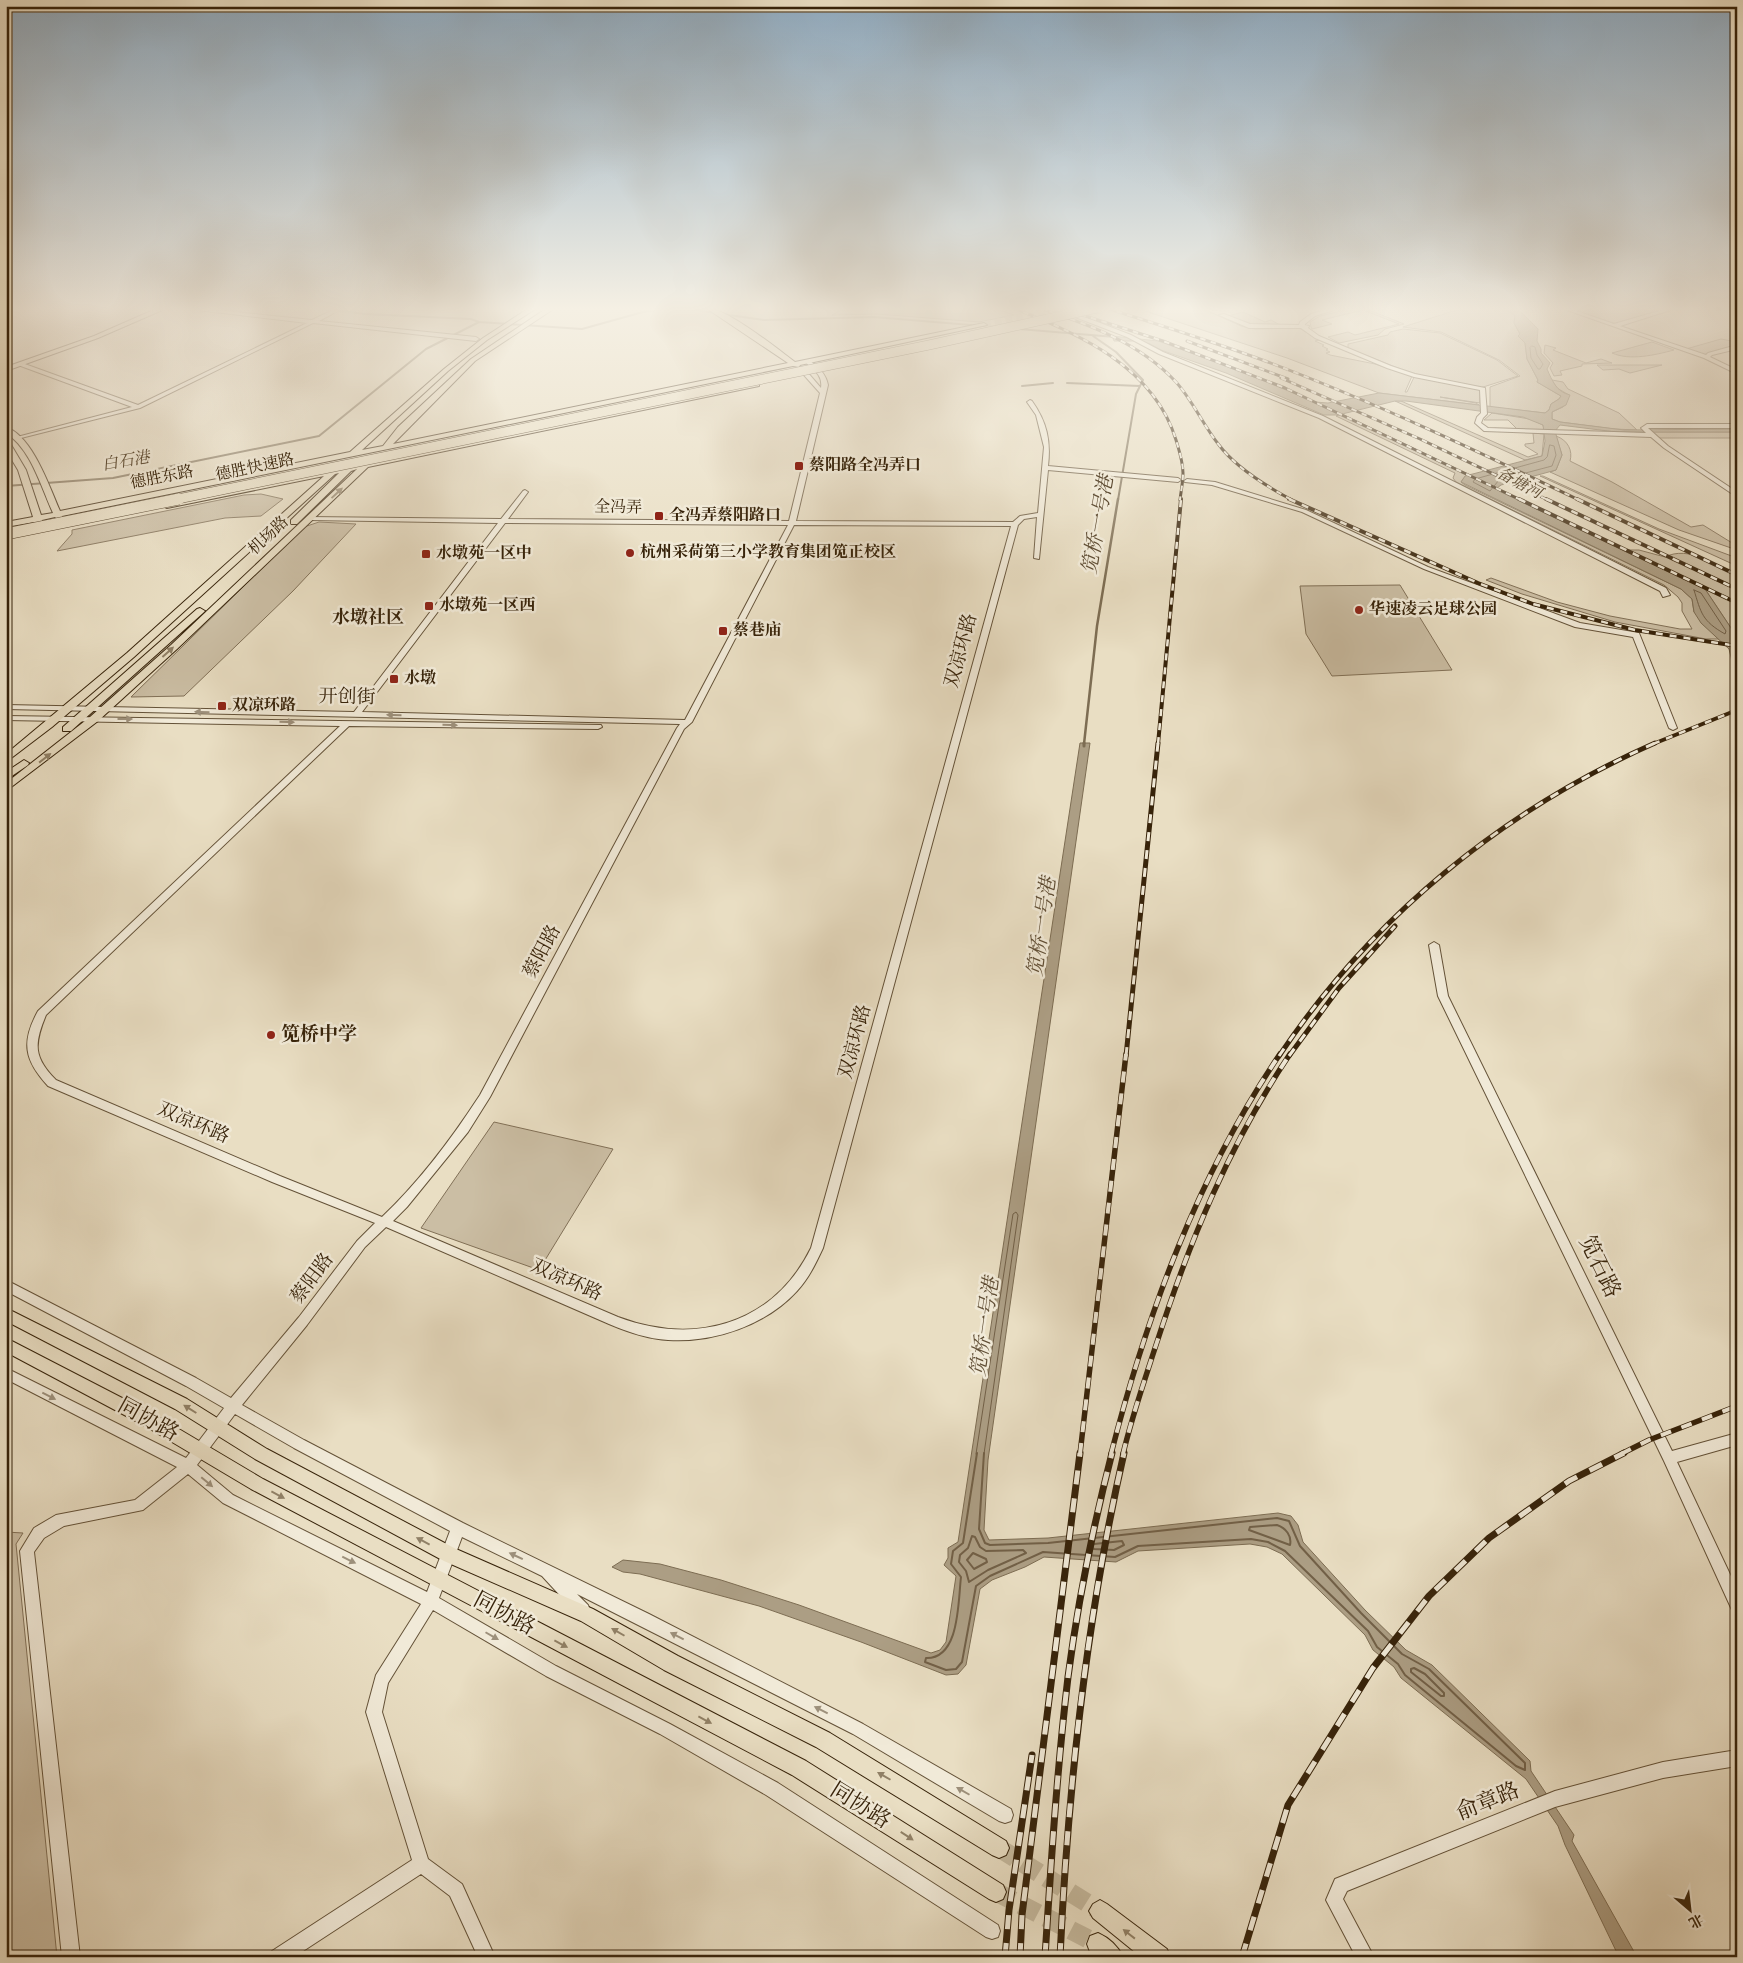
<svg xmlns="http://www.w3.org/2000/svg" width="1743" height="1963" font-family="'Old Standard TT','Noto Serif SC',serif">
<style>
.green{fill:#cbbea4;stroke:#817057}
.water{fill:#ac9e84;stroke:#7d6d53}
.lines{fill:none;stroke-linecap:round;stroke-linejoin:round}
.shore-far1{stroke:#726047;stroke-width:1}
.shore{stroke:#726047;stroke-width:2}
.stream-far2{stroke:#7d6d53;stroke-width:2}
.stream-far1{stroke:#7d6d53;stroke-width:2.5}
.stream{stroke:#7d6d53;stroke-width:3}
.major-tunnel-far1{stroke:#c5b99e;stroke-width:7;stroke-dasharray:7 4;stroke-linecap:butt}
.major-tunnel{stroke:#c5b99e;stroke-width:19;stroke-dasharray:19 9;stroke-linecap:butt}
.minor-casing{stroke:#645238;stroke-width:2}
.major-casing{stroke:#37230a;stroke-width:2}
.minor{fill:#f1ead8;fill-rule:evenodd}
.major{fill:#e9dec3;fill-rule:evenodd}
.rail-far4-casing{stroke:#37230a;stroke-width:3}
.rail-far3-casing{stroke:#37230a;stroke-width:4}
.rail-far2-casing{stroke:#37230a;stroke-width:5}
.rail-far1-casing{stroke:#37230a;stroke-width:5.5}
.rail-casing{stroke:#37230a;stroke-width:7}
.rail-far4{stroke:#f1ead8;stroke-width:2;stroke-dasharray:5.5;stroke-linecap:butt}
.rail-far3{stroke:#f1ead8;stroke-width:2.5;stroke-dasharray:7;stroke-linecap:butt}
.rail-far2{stroke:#f1ead8;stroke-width:3;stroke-dasharray:9;stroke-linecap:butt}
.rail-far1{stroke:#f1ead8;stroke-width:4;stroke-dasharray:11;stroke-linecap:butt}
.rail{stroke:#f1ead8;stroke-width:5;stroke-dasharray:14;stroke-linecap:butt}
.highway-bridge-far1-casing{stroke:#37230a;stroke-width:10;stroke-linecap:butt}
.highway-bridge-casing{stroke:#37230a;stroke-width:12;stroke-linecap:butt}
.highway-bridge-far1{stroke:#e9dec3;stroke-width:9}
.highway-bridge{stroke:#e9dec3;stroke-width:11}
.oneway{fill:#908066}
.oneway2{fill:#9d907b}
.poi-dot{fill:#8f2418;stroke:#f1ead8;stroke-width:2}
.labels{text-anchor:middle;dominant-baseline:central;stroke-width:5;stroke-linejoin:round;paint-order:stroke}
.far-water-label{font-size:16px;font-style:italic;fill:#604e35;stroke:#f1ead8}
.far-poi-label{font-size:16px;font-weight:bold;fill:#37230a;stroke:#f1ead8;text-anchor:start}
.far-street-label{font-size:16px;fill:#37230a;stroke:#f1ead8}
.far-quarter-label{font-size:18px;font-weight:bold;fill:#37230a;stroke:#f1ead8}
.street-label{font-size:19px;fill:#37230a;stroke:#f1ead8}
.poi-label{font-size:19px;font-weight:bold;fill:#37230a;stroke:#f1ead8;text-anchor:start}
.water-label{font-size:20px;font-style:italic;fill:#604e35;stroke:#f1ead8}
.near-street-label{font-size:22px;fill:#37230a;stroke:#f1ead8}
</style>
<rect width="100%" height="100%" fill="#e9dec3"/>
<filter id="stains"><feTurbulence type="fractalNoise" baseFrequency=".004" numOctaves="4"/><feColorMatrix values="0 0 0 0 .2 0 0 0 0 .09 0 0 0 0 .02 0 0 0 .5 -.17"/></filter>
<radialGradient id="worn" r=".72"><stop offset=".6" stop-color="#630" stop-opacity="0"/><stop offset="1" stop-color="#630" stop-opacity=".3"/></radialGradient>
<path class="green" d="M845,308H994L1014,315L979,322L877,314L832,315Z
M1136,308H1208L1210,312L1241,326L1255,329L1299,328L1319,340L1315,341L1324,345L1322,346L1328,349L1326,350L1330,352L1326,353L1330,355L1375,364L1412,376L1405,392H1407L1415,375L1348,348V344L1388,335L1390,332L1403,329L1440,333L1497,360L1518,376L1480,388V403L1440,397L1476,403L1479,405L1379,393L1287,358Z
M1353,308H1364L1404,324L1385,329L1378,335L1339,343L1328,337L1348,332L1355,335L1399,324L1363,310L1322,320L1332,324L1312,329L1311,327L1310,322L1320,316Z
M1463,308C1479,308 1502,303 1515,316L1514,323L1525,343L1527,359L1538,380L1537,382L1561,396L1559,399L1551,404L1549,410L1545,413L1490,407V387L1520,376L1499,360L1441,332L1403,327Z
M1565,308H1677L1621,323H1609Z
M1243,312L1265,322L1271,320L1280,325H1251L1228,316Z
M1721,339L1737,342V345L1703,355L1686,349Z
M1652,342L1674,350C1655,355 1630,361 1612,353Z
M1545,345L1556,348L1553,350L1586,363L1601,359L1612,363L1582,364V366L1560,371L1562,375L1554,376L1550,368L1553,363L1544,353Z
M1597,365H1662L1630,373L1619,369L1603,370Z
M1552,380L1563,382L1568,389L1619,413L1637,430L1614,429L1560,422L1552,419V412L1563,407L1569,395L1557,388Z
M1395,401H1401L1528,457L1538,454L1525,446V444L1534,443L1533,433L1544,434L1542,456L1525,460Z
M1492,413L1530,419L1543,425L1544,430H1518L1508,420H1484Z
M1342,414L1470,475L1465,477L1461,482L1465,485L1681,589L1692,599L1694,612L1721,639H1706L1615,622L1522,594L1486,580L1491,578L1557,602L1610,616L1680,629H1692L1682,611V603L1678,597L1664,585L1456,482L1453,478L1455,473L1336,416Z
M1652,432H1737V438H1658Z
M1556,436C1568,440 1573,451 1570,461L1612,482L1691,527L1703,525L1737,546V550L1679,530L1550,472L1556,470L1562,455Z
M1540,476H1543L1659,529L1737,558V566Z
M261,494L283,499L261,516L225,518L57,551L72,534V530L244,495Z
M319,522L356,524L293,591L184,696L131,697L304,527Z
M1622,550H1639L1665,557C1689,545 1715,565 1737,575V637L1705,589Z
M1400,585L1452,670L1332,676L1306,634L1300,586Z
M494,1122L613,1149L539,1270L421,1228Z
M6,1532L23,1533L16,1544L57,1957H6Z"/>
<path class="water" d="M1503,308H1517L1538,329L1537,341L1541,349V353L1550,363L1547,369C1552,380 1556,392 1570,395L1566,405L1552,412V419L1560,422L1624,430L1737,429V432H1616L1560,425L1555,431L1562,455L1556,470L1501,485L1497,488L1499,491L1705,589L1737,637V681L1729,649L1701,623L1694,612L1692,599L1681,589L1461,482L1465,476L1542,456L1545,441L1543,425L1523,417L1406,401H1395L1338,415H1324L1226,373L1161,350L1150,344L1134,341H1114L1112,336L1158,341L1235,369L1315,402L1328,403L1379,393L1545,413L1549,410L1551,404L1559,399L1561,396L1537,382L1538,380L1527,359L1525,343L1518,336L1520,334L1514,323L1515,316L1509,311Z
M1080,743H1090L988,1460L984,1530L989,1540L1048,1538L1278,1513L1291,1516L1298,1525L1303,1542L1365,1610L1406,1650L1432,1665L1530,1761L1531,1771L1574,1835L1572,1841L1637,1957H1619L1565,1845L1558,1826L1526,1779L1401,1678L1394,1667L1373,1650L1365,1635L1282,1554L1267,1547L1250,1544L1138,1551L1116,1562L1044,1557L1025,1567L992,1580L980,1589L966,1665L958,1674L946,1675L861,1642L759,1606L640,1574L623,1572L612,1567L623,1560L660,1564L721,1580L799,1605L931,1653L940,1650L946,1642L956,1576L944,1565L948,1558V1548L958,1542Z"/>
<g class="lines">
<path class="shore-far1" d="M1532,346L1535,347L1537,355L1543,364L1540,369H1538L1531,358L1530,348Z
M1550,445L1554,446L1556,455L1552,466L1499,480L1490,491L1473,482L1475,479L1544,460L1547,457Z
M1694,590L1701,593L1726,631L1725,634C1702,621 1701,613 1694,590Z
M976,1454L1013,1214L1016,1212L1018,1215L984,1454"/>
<path class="shore" d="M977,1453L963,1543L953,1551L951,1564L961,1577C958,1601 960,1659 926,1658L925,1662L946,1670L956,1669L962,1662L976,1586L990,1576L1043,1552L1115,1557L1138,1546L1251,1539L1268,1542L1285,1551L1368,1631L1377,1647L1398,1664L1405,1675L1516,1766L1525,1770V1763L1429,1669L1402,1654L1361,1613L1300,1546L1289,1521L1277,1518L1048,1543L990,1545L985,1543L979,1529L984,1453
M1277,1525C1286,1528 1292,1536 1290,1545L1249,1530L1250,1527Z
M972,1536L975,1537L980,1547L986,1551L1023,1550L1026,1553L988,1570L969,1582L966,1571L959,1562L960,1555L968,1548Z
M1122,1541L1124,1545L1114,1550L1094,1549L1092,1547L1094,1544Z
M973,1553L986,1559L987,1562L974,1569L967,1560Z
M1414,1668L1425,1674L1444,1693V1696H1441L1411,1672V1669Z"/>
<path class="stream-far2" d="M318,308L365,314L471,319L479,322L582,329L643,312L666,308
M685,308L716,313
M722,314L764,320L874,317L995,327
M1019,329L1115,337
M1093,336L1116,352L1143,380L1136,394L1118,500
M1067,383L1140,386
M1022,386L1053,383
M6,486L113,478L319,436L426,349L479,322"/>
<path class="stream-far1" d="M1084,744L1097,626L1118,499"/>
<path class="stream" d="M1084,746V743"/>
<path class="major-tunnel-far1" d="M1084,314L1111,308
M984,325L1060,308"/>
<path class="major-tunnel" d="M999,1848L1100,1911
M996,1892L1098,1944"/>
<g class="minor-casing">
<path id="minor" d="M179,308H197L312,320L337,308H343L319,321L476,337L479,339L476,341L313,323L140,408L17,439V437L132,407L18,365V363H22L138,405L307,323Z
M1332,308H1340L1315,316L1305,324V325L1309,326L1308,328L1319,336L1391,366L1415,374L1485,388L1487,414L1483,418L1481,423L1488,428L1646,433L1641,428L1647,424H1737V428H1648L1668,446L1737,492V497L1664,448L1651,437L1484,431L1475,423L1477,417L1481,413L1480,390L1414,377L1387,368L1315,338L1301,328H1249L1219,315L1224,314L1250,324L1299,325L1300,322L1311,314Z
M1561,308H1568L1614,324L1669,308H1677L1620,326L1706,355L1708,353L1737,345V349L1712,355L1710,357L1737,370V374L1704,358Z
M1077,314L1131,335L1163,352L1323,416L1666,588L1670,595L1663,597L1660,591L1319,418L1159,354L1127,337L1075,317Z
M808,360C818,366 826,374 828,385L796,521L1013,522L1020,516L1038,513L1044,447L1036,415L1027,402L1030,400L1032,401C1047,422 1051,441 1048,466L1178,478L1181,480L1178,482L1048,470L1039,559L1034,558L1037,517L1024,519L1018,525L823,1248C816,1263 809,1278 797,1291C766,1325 714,1343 668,1340C648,1339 628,1332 609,1324L386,1227L365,1247L307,1325L242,1405L304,1440L463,1523L649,1614L863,1724L1011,1809L1013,1815L1011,1821L1005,1823L999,1821L853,1734L577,1594L588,1605L590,1610L588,1615L583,1617L578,1615L542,1576L462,1537L439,1598L556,1666L670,1724L778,1783L998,1925L1000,1931L998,1937L992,1939L986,1937L766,1795L660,1734L546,1676L433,1610L388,1683L382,1712L428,1859L462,1884L495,1957H478L450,1896L421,1874L294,1957H270L272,1951L412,1860L366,1712L376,1675L421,1604L223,1503L188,1474L143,1510L64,1526L44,1538L34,1552L80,1957H62L20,1551L34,1528L56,1515L135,1500L177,1467L6,1379V1368L186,1458L224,1408L186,1386L6,1291V1280L196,1378L231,1398L299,1317L357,1241L375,1223L272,1182L48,1086C24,1060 21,1042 38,1011L340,726L6,720V716L601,725L602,727L598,729L349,726L46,1015C34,1044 33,1057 56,1080L280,1176L382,1217C420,1181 452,1138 480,1095L677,728L680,724L6,709V705L354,712L498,523L310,520L307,518L308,517L501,519L523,491L525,490L528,492L508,519L789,521L820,393L803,374L808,373L821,388C823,375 814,370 805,362ZM505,523L788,525L685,720L362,712ZM794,525L1011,526L811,1248C773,1325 695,1346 618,1317L393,1221L407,1207L468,1132L490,1097L684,729L692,722ZM235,1414L294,1448L450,1531L427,1592L233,1495L197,1465Z
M1187,479L1215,482L1306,510L1428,567L1580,623L1639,633L1677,728L1673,730L1669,728L1633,637L1575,627L1424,569L1302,512L1212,485L1185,482L1184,481Z
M1434,942L1439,945L1448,996L1672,1451L1737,1433V1445L1677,1462L1737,1589V1612L1732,1610L1664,1461L1438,996L1429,945Z
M1737,1750V1766L1663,1778L1555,1807L1347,1891L1343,1899L1374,1957H1356L1326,1900L1335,1879L1555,1791L1663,1762Z"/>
</g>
<g class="major-casing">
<path id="major" d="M158,308H167L98,338L6,371V367L94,336Z
M529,308H537L487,340L448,371L362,450L383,446L398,427L471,359L547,308H555L475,361L393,444L788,363L706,308C727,308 776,348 795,362L984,323L987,325L800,365L799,367L793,366L62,516L64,520L60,522L55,517L42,520L44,526L40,528H37L34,522L6,527V522L33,517L18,470L6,450V441L10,443L26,470L41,515L53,513C41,487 31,449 6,433V427C33,437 49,486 60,511L350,452L444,369L483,338Z
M757,383L759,384V386L368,467L177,649L98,721L6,791V783L90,717L171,645L357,469L351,471L297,524H291V520L339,473L335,474L134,657L52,727L6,762V754L127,653L324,476L167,508L163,506L164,504Z
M200,608L205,611L203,613L71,731H63V727L197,609Z
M24,760L29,763L28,765L6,780V772Z
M6,1308L187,1399L267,1449L456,1549L593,1609L678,1656L830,1733L1006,1841L1009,1848L1006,1855L999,1858L992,1855L816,1747L664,1670L581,1621L444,1561L255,1459L175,1409L6,1321Z
M6,1338L157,1416L263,1479L806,1761L1003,1885L1006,1892L1003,1899L996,1902L989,1899L792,1775L251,1489L145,1426L6,1352Z
M1100,1900L1107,1904L1167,1949L1170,1957H1141L1093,1918L1089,1911L1093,1904Z
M1098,1933C1109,1938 1118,1946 1123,1957H1096L1090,1952L1087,1944L1090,1936Z"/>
</g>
<use href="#minor" class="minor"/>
<use href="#major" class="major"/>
<g class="rail-far4-casing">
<path id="rail-far4" d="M1013,308C1078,333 1154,367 1176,440C1179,450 1183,462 1183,473C1183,482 1181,491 1180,500
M1039,308C1088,324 1140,343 1176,382C1193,401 1203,425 1219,445C1236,468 1266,486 1292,500
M1106,308C1160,325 1214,342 1268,362C1374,402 1477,451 1579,500
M1070,311L1163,341L1285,388L1521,500
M1187,341L1288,379
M1281,378L1420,439L1548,500"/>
</g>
<g class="rail-far3-casing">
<path id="rail-far3" d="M1289,499L1478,583L1533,604L1635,630L1737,646
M1519,499L1737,603
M1546,499L1737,589
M1577,499L1737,575
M1158,744L1181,499
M1653,744L1737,710"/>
</g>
<g class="rail-far2-casing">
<path id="rail-far2" d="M1126,1056L1158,743
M1279,1056C1372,917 1503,810 1655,743
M1289,1056L1339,988L1395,926"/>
</g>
<g class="rail-far1-casing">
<path id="rail-far1" d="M1080,1454L1126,1054
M1111,1454C1147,1314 1198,1175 1280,1054
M1123,1454C1132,1416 1145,1379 1157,1342C1190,1240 1230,1143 1290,1054
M1621,1454L1649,1440L1737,1406"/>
</g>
<g class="rail-casing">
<path id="rail" d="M1005,1957L1009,1910L1032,1755
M1020,1957L1022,1915L1080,1453
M1045,1957C1051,1863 1057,1770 1068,1677C1078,1601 1093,1527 1112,1453
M1060,1957C1068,1787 1086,1619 1124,1453
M1242,1957L1288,1805L1373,1668L1429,1596L1489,1538L1569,1481L1624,1453"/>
</g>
<use href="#rail-far4" class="rail-far4"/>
<use href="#rail-far3" class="rail-far3"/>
<use href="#rail-far2" class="rail-far2"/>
<use href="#rail-far1" class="rail-far1"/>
<use href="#rail" class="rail"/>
<g class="highway-bridge-far1-casing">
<path id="highway-bridge-far1" d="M173,500L929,345L1097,308"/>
</g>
<g class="highway-bridge-casing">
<path id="highway-bridge" d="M6,534L179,499"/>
</g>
<use href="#highway-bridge-far1" class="highway-bridge-far1"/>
<use href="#highway-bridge" class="highway-bridge"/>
</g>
<defs><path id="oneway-solid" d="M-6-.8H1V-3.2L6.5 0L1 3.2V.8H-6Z" transform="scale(1.25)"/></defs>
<g class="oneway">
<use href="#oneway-solid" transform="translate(337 493) rotate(-43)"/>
<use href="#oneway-solid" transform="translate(168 652) rotate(-42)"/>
<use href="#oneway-solid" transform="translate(45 758) rotate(-38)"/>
<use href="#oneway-solid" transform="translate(190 1409) rotate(-148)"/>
<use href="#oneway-solid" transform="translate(278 1495) rotate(28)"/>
<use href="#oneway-solid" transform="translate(423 1541) rotate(-152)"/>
<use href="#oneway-solid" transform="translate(618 1632) rotate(-150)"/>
<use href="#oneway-solid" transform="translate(561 1644) rotate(28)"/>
<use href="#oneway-solid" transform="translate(705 1720) rotate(28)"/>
<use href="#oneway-solid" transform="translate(884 1776) rotate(-150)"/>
<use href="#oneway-solid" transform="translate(907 1836) rotate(33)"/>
<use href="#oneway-solid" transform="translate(1129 1934) rotate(-142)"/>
</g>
<g class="oneway2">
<use href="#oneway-solid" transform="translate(202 712) rotate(-179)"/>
<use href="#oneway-solid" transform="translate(394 715) rotate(-179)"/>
<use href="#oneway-solid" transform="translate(125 719)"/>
<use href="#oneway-solid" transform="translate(287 722) rotate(1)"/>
<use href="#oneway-solid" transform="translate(450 725) rotate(1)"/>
<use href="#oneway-solid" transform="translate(49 1396) rotate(27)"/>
<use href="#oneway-solid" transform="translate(207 1482) rotate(40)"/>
<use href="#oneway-solid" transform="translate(516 1556) rotate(-155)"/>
<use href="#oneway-solid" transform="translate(349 1560) rotate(26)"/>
<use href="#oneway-solid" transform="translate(492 1636) rotate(30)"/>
<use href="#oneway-solid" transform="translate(677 1636) rotate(-153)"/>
<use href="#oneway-solid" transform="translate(821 1710) rotate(-153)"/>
<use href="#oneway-solid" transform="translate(963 1791) rotate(-150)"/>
</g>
<linearGradient id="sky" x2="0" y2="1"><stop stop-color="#90abc0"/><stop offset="0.53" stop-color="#f5f0e4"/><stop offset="1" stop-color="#f5f0e4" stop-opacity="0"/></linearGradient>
<rect width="1743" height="583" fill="url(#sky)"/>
<g class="poi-dot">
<rect x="794" y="461" width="10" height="10" rx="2.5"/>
<rect x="654" y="511" width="10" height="10" rx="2.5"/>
<circle cx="630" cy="553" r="5"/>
<rect x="421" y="549" width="10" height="10" rx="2.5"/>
<rect x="424" y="601" width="10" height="10" rx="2.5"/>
<circle cx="1359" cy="610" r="5"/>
<rect x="718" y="626" width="10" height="10" rx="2.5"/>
<rect x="389" y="674" width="10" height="10" rx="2.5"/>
<rect x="217" y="701" width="10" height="10" rx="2.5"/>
<circle cx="271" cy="1035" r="5"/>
</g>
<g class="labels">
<g class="far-water-label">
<text transform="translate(126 462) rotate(-10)">白石港</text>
<text transform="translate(1519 484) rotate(28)">备塘河</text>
</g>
<g class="far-poi-label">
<text x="809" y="466">蔡阳路全冯弄口</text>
<text x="669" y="516">全冯弄蔡阳路口</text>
<text x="640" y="553">杭州采荷第三小学教育集团笕正校区</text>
<text x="436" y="554">水墩苑一区中</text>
<text x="439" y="606">水墩苑一区西</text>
<text x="1369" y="610">华速凌云足球公园</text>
<text x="733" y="631">蔡巷庙</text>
<text x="404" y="679">水墩</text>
<text x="232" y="706">双凉环路</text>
</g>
<g class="far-street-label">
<text transform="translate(255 468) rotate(-12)">德胜快速路</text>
<text transform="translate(162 478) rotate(-11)">德胜东路</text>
<text transform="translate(618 508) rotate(1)">全冯弄</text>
<text transform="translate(269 536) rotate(-43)">机场路</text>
</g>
<g class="far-quarter-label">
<text x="368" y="618">水墩社区</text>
</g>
<g class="street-label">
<text transform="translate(962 651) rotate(-75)">双凉环路</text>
<text transform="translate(347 698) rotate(1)">开创街</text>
<text transform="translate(543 952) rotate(-62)">蔡阳路</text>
<text transform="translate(856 1042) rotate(-75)">双凉环路</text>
<text transform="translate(193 1124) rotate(23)">双凉环路</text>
<text transform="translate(313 1279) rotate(-53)">蔡阳路</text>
<text transform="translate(566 1281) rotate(24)">双凉环路</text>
</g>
<g class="poi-label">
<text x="281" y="1035">笕桥中学</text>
</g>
<g class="water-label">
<text transform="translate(1099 525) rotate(-80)">笕桥一号港</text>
<text transform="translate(1043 927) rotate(-82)">笕桥一号港</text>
<text transform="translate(986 1327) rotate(-82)">笕桥一号港</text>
</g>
<g class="near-street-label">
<text transform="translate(1599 1267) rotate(64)">笕石路</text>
<text transform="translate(148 1420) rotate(29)">同协路</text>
<text transform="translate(504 1614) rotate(28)">同协路</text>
<text transform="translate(1488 1802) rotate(-22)">俞章路</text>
<text transform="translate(860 1806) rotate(32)">同协路</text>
</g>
</g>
<rect width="1743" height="1963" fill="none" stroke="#e9dec3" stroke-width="25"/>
<rect x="8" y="8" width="1728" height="1948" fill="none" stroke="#37230a" stroke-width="2.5"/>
<rect x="12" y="12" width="1718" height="1938" fill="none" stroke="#37230a"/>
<g transform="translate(1690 1910) rotate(152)" stroke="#f1ead8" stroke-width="4" paint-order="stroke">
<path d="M0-4L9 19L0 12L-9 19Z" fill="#37230a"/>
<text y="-8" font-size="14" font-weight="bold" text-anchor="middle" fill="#37230a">北</text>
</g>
<rect width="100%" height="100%" filter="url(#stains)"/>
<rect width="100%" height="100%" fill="url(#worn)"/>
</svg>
